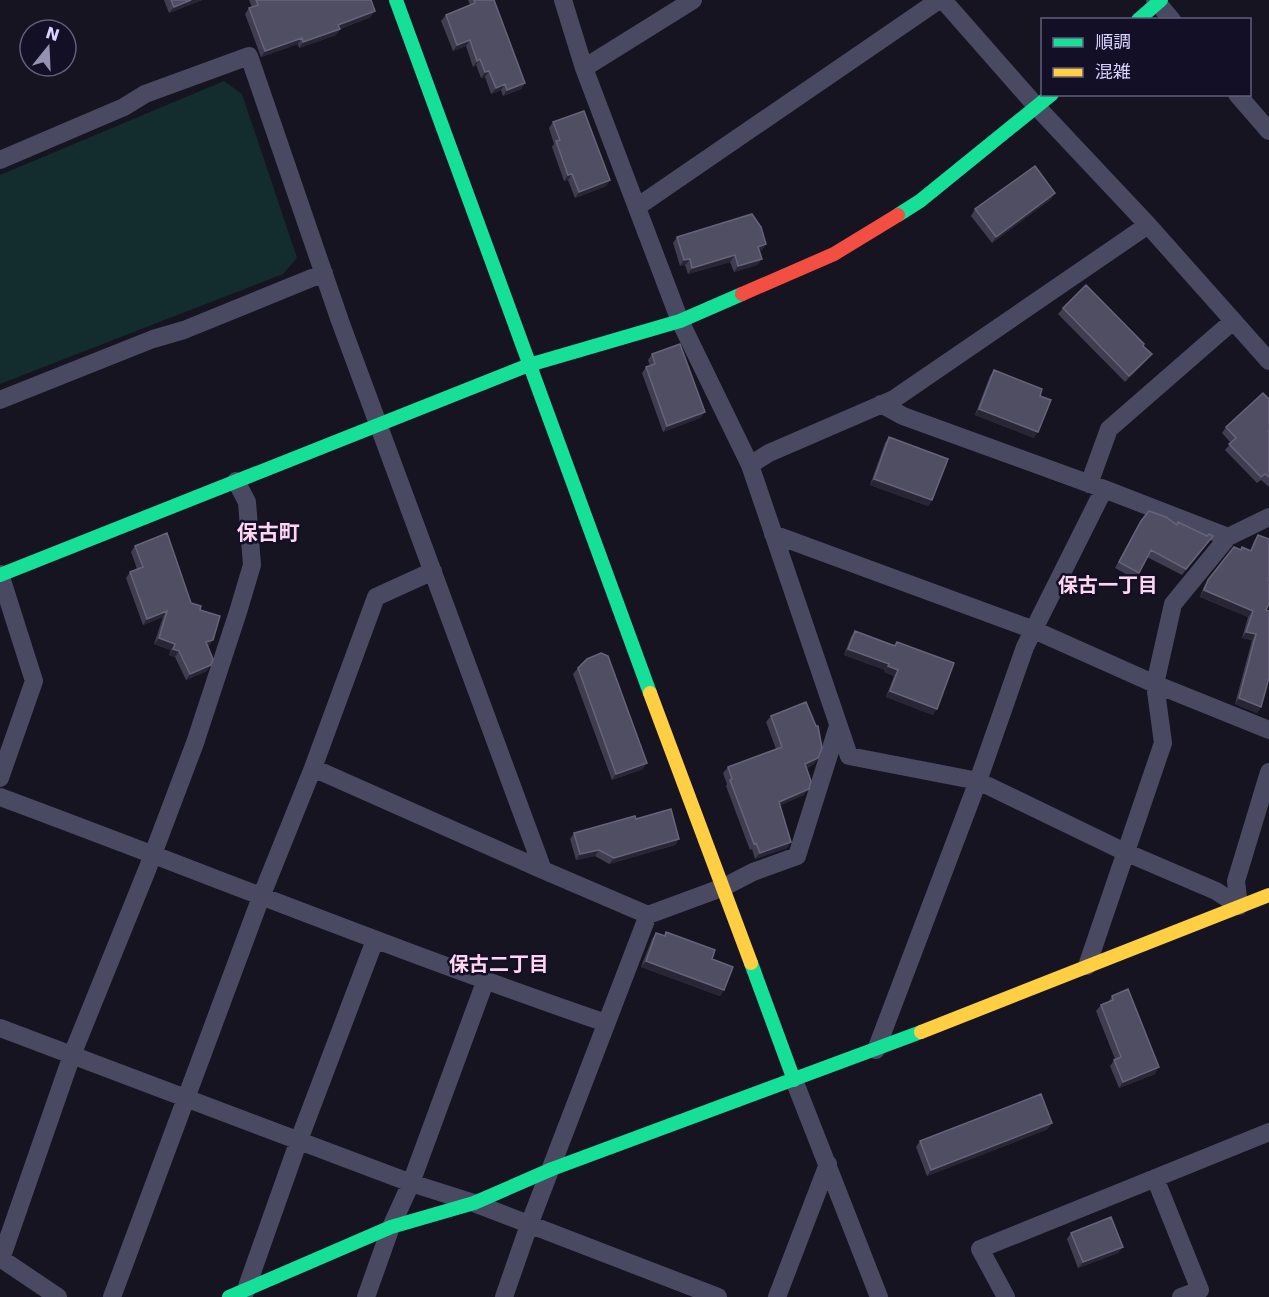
<svg xmlns="http://www.w3.org/2000/svg" width="1269" height="1297" font-family="'DejaVu Sans','Noto Sans JP',sans-serif">
<style>
.green{fill:#132c2d}
.lines{fill:none;stroke-linecap:round;stroke-linejoin:round}
.street{stroke:#4a4962;stroke-width:18}
.fast{stroke:#16e098;stroke-width:14}
.slow{stroke:#ffcf43;stroke-width:14}
.jam{stroke:#f24e42;stroke-width:14}
.wall{fill:#403d50}
.shaded-wall{fill:#282635}
.building{fill:#504e63;stroke:#66637b;stroke-width:1.5}
.labels{text-anchor:middle;dominant-baseline:central;stroke-width:5;stroke-linejoin:round;paint-order:stroke}
.neighbourhood-label{font-size:20px;font-weight:bold;fill:#ffd6f0;stroke:#130f26}
.quarter-label{font-size:21px;font-weight:bold;fill:#ffd6f0;stroke:#130f26}
</style>
<rect width="100%" height="100%" fill="#161421"/>
<path class="green" d="M224,81L242,94L297,258L283,274L0,384V175Z"/>
<g class="lines">
<path class="street" d="M563,0L584,68L680,321L750,465L849,756L978,781L1125,852L1216,891L1239,906
M943,0L1037,107L1148,225L1269,361
M1155,0L1172,20
M584,68L693,0
M1237,94L1269,131
M0,160L124,107L145,94L249,56L340,321L543,870L648,915L724,887L753,872L797,856L838,726
M637,207L939,0
M0,400L153,339L184,330L324,273
M881,404L903,416L1104,489
M750,465L769,453L894,399L1148,225
M1089,484L1109,429L1233,321
M773,534L1034,630L1155,684L1269,730
M0,574L34,681L0,778
M313,768L543,870
M0,797C202,872 402,953 606,1023
M1239,906L1236,881L1269,772
M1087,966L1163,743L1155,684L1173,604L1228,537
M0,1028L411,1183L474,1203L718,1297
M876,1050L978,781L1025,647L1104,489L1228,537L1269,517
M794,1080L879,1297
M1155,1178L1200,1290L1181,1297
M0,1258L58,1297
M1,1259L72,1055L147,870L195,743L238,612L252,565L247,502L236,481
M244,1295L299,1140L375,940
M112,1297L261,897L313,768L376,597L433,571
M366,1297L391,1227L411,1183L485,982
M504,1297L529,1225L648,915
M777,1297L828,1164
M1006,1297L980,1249L1269,1132"/>
<path class="fast" d="M396,0L650,693
M1138,20L1161,0
M898,215L920,201L1052,94
M0,575L529,365L680,321L742,294
M751,963L794,1080
M229,1297L391,1227L474,1203L552,1169L921,1032"/>
<path class="slow" d="M650,693L751,963
M921,1032L1269,895"/>
<path class="jam" d="M742,294L834,254L898,215"/>
</g>
<path class="wall" d="M164,0H202L169,13Z
M249,0H371V17L340,29L336,35L299,48L298,44L261,57L245,14L249,8L252,7Z
M468,0H494L525,83L521,89L503,96L501,90L491,94L485,77L481,78L476,65L473,67L466,46L453,51L441,21L446,15L470,5Z
M553,122L610,180L606,186L575,198L568,180L564,181L552,147L554,144L549,128Z
M1051,199L992,243L971,216L975,209Z
M677,237L766,244L762,250L759,251L762,259L757,265L734,272L730,262L688,274L685,265L680,266L673,243Z
M1063,308L1143,346L1147,360L1125,382L1058,314Z
M652,354L705,412L700,418L663,432L642,373L646,367L650,366L648,360Z
M994,370L1034,438L975,415L990,376Z
M1269,399V487L1261,480L1257,483L1225,450L1231,443L1222,433L1226,427Z
M889,437L932,500L928,506L870,485L885,443Z
M1141,521L1176,525L1207,536H1213L1182,575L1147,557L1135,579L1115,568L1137,527Z
M1258,535L1268,580L1261,707L1257,713L1235,704L1252,640L1242,638L1248,617L1200,597L1204,586L1234,547L1240,550L1242,547L1250,551L1254,541Z
M135,546L191,603L200,610L209,646H207V671L186,680L175,657L169,655L171,650L154,644L163,617L143,625L126,578L130,572L137,569L131,552Z
M855,631L894,645L897,642L933,715L886,697L894,676L884,672L885,670L844,655L851,637Z
M578,668L643,769L612,780L573,674Z
M771,716L818,758L814,764L807,768L804,795L780,805L791,842L787,848L755,859L752,849L750,850L726,786L727,784L723,773L728,767L776,749L766,722Z
M636,819L679,839L675,845L609,864L595,856L576,860L570,839L574,833Z
M666,932L712,959L724,990L720,996L641,967L652,939L656,933L664,936Z
M1112,996L1155,1074L1119,1088L1110,1066L1115,1059L1096,1011L1101,1005L1108,1003Z
M1048,1129L927,1176L916,1147L920,1141Z
M1071,1233L1123,1247L1118,1253L1078,1268L1067,1239Z"/>
<path class="shaded-wall" d="M191,0H202L169,13L174,7Z
M375,11L371,17L334,31L338,25Z
M340,29L336,35L299,48L303,42Z
M302,38L298,44L261,57L265,51Z
M470,40L466,46L453,51L457,45Z
M480,59L476,65L473,67L477,61Z
M489,71L485,77L481,78L485,72Z
M525,83L521,89L503,96L507,90Z
M505,84L501,90L491,94L496,88Z
M572,174L568,180L564,181L568,175Z
M610,180L606,186L575,198L579,192Z
M1055,193L1051,199L992,243L996,237Z
M766,244L762,250L754,253L758,247Z
M735,255L730,262L688,274L692,268Z
M690,259L685,265L680,266L684,260Z
M762,259L757,265L734,272L738,266Z
M1152,354L1147,360L1125,382L1129,376Z
M979,409L1038,432L1034,438L975,415Z
M705,412L700,418L663,432L667,426Z
M874,479L932,500L928,506L870,485Z
M1204,590L1253,611L1248,617L1200,597Z
M167,611L163,617L143,625L147,619Z
M1246,632L1256,634L1252,640L1242,638Z
M159,638L175,644L171,650L154,644Z
M213,640L209,646L202,648L206,642Z
M173,649L179,651L175,657L169,655Z
M848,649L889,664L885,670L844,655Z
M211,665L207,671L186,680L190,674Z
M888,666L898,670L894,676L884,672Z
M890,691L937,709L933,715L886,697Z
M1239,698L1261,707L1257,713L1235,704Z
M818,758L814,764L801,770L805,764Z
M647,763L643,769L612,780L616,774Z
M809,789L804,795L775,808L779,802Z
M679,839L675,845L609,864L614,858Z
M791,842L787,848L755,859L760,853Z
M599,850L595,856L576,860L580,854Z
M646,961L724,990L720,996L641,967Z
M1159,1067L1155,1074L1119,1088L1123,1082Z
M1052,1123L1048,1129L927,1176L931,1170Z
M1123,1247L1118,1253L1078,1268L1083,1262Z"/>
<path class="building" d="M171,0H191L174,7Z
M256,0H371L375,11L338,25L340,29L303,42L302,38L265,51L249,8L258,5Z
M474,0H494L525,83L507,90L505,84L496,88L489,71L485,72L480,59L477,61L470,40L457,45L446,15L475,3Z
M584,111L610,180L579,192L572,174L568,175L556,141L560,140L553,122Z
M1035,166L1055,193L996,237L975,209Z
M752,214L761,227L766,244L758,247L762,259L738,266L735,255L692,268L690,259L684,260L677,237Z
M1086,285L1144,344L1143,346L1152,354L1129,376L1063,308Z
M680,344L705,412L667,426L646,367L655,364L652,354Z
M994,370L1042,389L1040,396L1051,400L1038,432L979,409Z
M1263,393L1269,399V430L1268,431L1269,432V477L1265,474L1261,477L1229,444L1236,438L1226,427Z
M889,437L948,459L932,500L874,479Z
M1149,511L1166,517L1177,525L1178,522L1207,536L1209,534L1213,536L1186,569L1151,550L1139,573L1119,562L1141,521Z
M167,533L191,603L201,606L200,610L220,616L213,640L206,642L213,659L211,665L190,674L179,651L173,649L175,644L159,638L167,611L147,619L130,572L143,567L135,546Z
M1258,535L1269,539V577L1268,580L1269,581V604L1266,610L1269,611V678L1261,707L1239,698L1256,634L1246,632L1253,611L1204,590L1208,580L1234,547L1241,550L1242,547L1251,551Z
M855,631L895,646L897,642L954,663L937,709L890,691L898,670L888,666L889,664L848,649Z
M601,653L608,656L647,763L616,774L578,668L587,659Z
M806,702L816,726H818L822,748L818,758L805,764L811,781L809,789L779,802L791,842L760,853L756,843L754,844L730,780L732,779L728,767L782,747L771,716Z
M671,809L679,839L614,858L599,850L580,854L574,833L635,816L636,819Z
M666,932L715,950L712,959L733,967L724,990L646,961L656,933L665,936Z
M1128,989L1159,1067L1123,1082L1114,1060L1121,1057L1101,1005L1113,1000L1112,996Z
M1041,1094L1052,1123L931,1170L920,1141Z
M1111,1217L1123,1247L1083,1262L1071,1233Z"/>
<g class="labels">
<g class="neighbourhood-label">
<text x="1108" y="585">保古一丁目</text>
<text x="499" y="964">保古二丁目</text>
</g>
<g class="quarter-label">
<text x="268" y="533">保古町</text>
</g>
</g>
<rect x="1041" y="18" width="210" height="78" fill="#130f26" stroke="#625e7d" stroke-width="1.5"/>
<rect x="1053" y="38" width="30" height="9" fill="#16e098" stroke="#625e7d" stroke-width="1.5"/>
<text x="1095" y="48" font-size="18" fill="#d9d4ff">順調</text>
<rect x="1053" y="68" width="30" height="9" fill="#ffcf43" stroke="#625e7d" stroke-width="1.5"/>
<text x="1095" y="78" font-size="18" fill="#d9d4ff">混雑</text>
<g transform="translate(48 48) rotate(18)"><circle r="28" fill="#130f26" stroke="#625e7d" stroke-width="1.5"/>
<path d="M0-4.5L10 22L0 15L-10 22Z" fill="#9591b1"/>
<text y="-9" font-size="16" font-weight="bold" text-anchor="middle" fill="#d9d4ff">N</text>
</g>
</svg>
